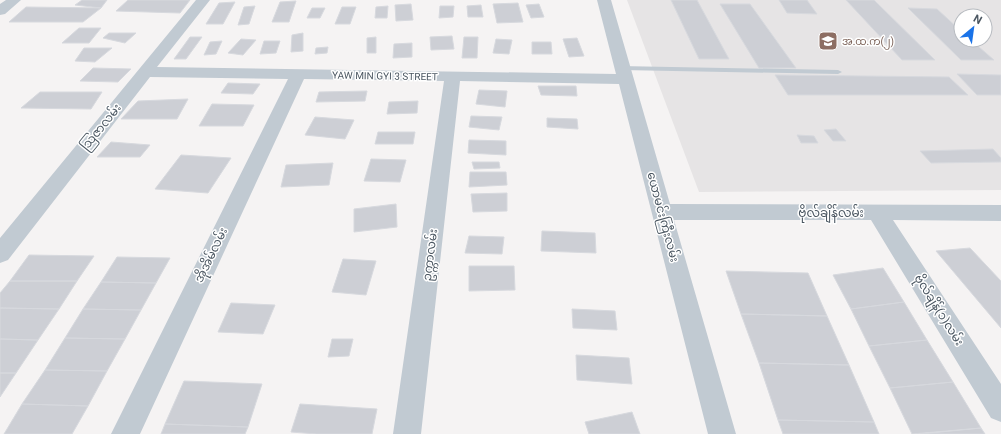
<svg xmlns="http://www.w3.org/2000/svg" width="1001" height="434" font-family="Roboto,'Noto Sans Myanmar',sans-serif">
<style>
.education{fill:#e6e4e5;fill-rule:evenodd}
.building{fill:#cdcfd5;stroke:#d7d9de}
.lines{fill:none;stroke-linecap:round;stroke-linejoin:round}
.service{fill:#c1cad2;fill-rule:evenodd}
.minor{fill:#c1cad2;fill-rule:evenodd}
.labels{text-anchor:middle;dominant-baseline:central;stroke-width:3;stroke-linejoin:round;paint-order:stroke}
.far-education-label{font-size:10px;fill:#785e54;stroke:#fff;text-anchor:start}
.far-street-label{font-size:10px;fill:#4a5661;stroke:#fff}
.street-label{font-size:12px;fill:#4a5661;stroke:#fff}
</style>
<rect width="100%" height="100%" fill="#f5f3f3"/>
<path class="education" d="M627,0H1001V190L699,192ZM961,16H985V40H961Z"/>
<path class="building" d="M82,0H107L101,8L75,5Z
M128,0H190L180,13L116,11Z
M671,0H697L729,59H699Z
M779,0H807L817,14L787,13Z
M846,0H874L935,60H902Z
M296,1L289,22H272L280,2Z
M235,2L223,24H206L219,3Z
M518,3L523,22L497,23L493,4Z
M411,4L413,20L396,21L395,5Z
M539,4L544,17L531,18L526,5Z
M720,4H750L796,68H759Z
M481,5L483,17H468L467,6Z
M255,6L249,24L238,25L244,7Z
M388,6L387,18H375L376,7Z
M440,6H454L453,17L439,18Z
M26,7L101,8L83,22H9Z
M342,7H356L350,24H335Z
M312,8H325L320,18H307Z
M908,8L937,9L961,31V40H971L994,60H961Z
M79,28H101L89,43H62Z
M109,33H136L125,43L103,38Z
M303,33V51L291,52L292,35Z
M452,36L454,49L431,50L430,37Z
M190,37H202L186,59H174Z
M376,37V53H367V38Z
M464,37H478L477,58H462Z
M577,38L584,56L569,57L563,39Z
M241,39L256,40L243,55L228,53Z
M496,39L512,40L509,54L493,53Z
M222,41L216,54L204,55L210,42Z
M264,41H280L276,53L260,54Z
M532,42H551L552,54H532Z
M412,43V57L393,58L394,44Z
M328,47L327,53L315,54L316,48Z
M84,48H112L95,62L75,61Z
M93,68L131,69L118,82L80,81Z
M957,74L1001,75V95H977Z
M775,75L949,77L968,95H788Z
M228,83L260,84L253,94L221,93Z
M538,86H576L577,96L541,95Z
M479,90L507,91L505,107L476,104Z
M367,91L365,101L316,102L319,92Z
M40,92H102L91,109L21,108Z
M188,99L177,119H121L138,101Z
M418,101L417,113L387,114L389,102Z
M212,104L254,105L243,126H199Z
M471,116L502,117L499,130L469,127Z
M315,117L354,120L345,139L305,135Z
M547,118L577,119L578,129L547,127Z
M836,129L846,141H833L824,130Z
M378,132H415L413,144H375Z
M797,135L814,136L818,143H801Z
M469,140L506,141V155L468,153Z
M111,142L150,145L140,157H97Z
M993,149L1001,158V162L931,163L920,151Z
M181,155L231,158L208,193L155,189Z
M371,159L406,160L400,182L364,181Z
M472,162H499L500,168L474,169Z
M333,163L329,185L281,187L286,165Z
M470,172H506L507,185L469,187Z
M507,193V211L473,212L471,194Z
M396,204L397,227L354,232V209Z
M542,231L595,233L596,253L541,251Z
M469,236L504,237L502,254L465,253Z
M970,248L1001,281V328L936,251Z
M29,255L94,256L77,281H10Z
M117,257L170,258L156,283L101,282Z
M343,259L376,261L366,295L332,292Z
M469,266H514L515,290L469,291Z
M883,268L904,302L851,309L833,275Z
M726,271L808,273L827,316L741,314Z
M10,281H77L59,309L0,308V293Z
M101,282L156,283L141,310L83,309Z
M904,302L927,340L869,346L851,309Z
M231,303L275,305L263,334L218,332Z
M0,308L59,309L38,340L0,339Z
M83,309L141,310L125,339L65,338Z
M572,309L615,311L617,330L573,328Z
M741,314L827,316L849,365L759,363Z
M65,338L125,339L107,371L45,370Z
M0,339L38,340L16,373H0Z
M332,339H353L349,356L328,357Z
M927,340L953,382L890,388L869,346Z
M576,355L629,358L632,384L577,380Z
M759,363L849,365L874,422L778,420Z
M45,370L107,371L88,406L22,404Z
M0,373H16L0,397Z
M184,381L262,384L248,427L165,424Z
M953,382L981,428L912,434L890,388Z
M22,404L88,406L72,434H4Z
M300,404L377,409L372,434H317L291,432Z
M632,412L640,434H589L585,422Z
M778,420L874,422L879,434H783Z
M165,424L248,427L245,434H161Z
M981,428L985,434H920Z"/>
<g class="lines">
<path class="service" d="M619,66L838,70L842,72L838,74L622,70L618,68Z"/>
<path class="minor" d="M6,0H21L5,14L0,15V4Z
M196,0H210L157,67L616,74L597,0H611L670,204L1001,205V221L893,220L1001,384V422L991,418L871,220H674L736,434H708L619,84L460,81L421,434H393L444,81L304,79L140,434H111L288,79L150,77L8,260L0,263V238Z"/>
</g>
<defs>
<g id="school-square" transform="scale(1)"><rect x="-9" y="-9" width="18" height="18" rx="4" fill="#8d6e63" stroke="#fff"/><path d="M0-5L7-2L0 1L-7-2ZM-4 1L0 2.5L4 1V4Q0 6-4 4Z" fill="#fff"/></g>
</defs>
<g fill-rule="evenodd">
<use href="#school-square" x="828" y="41"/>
</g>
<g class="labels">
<g class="far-education-label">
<text x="842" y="41">အ.ထ.က(၂)</text>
</g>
<g class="far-street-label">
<text transform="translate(385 76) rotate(1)">YAW MIN GYI 3 STREET</text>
</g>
<g class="street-label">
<text transform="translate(101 127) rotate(-51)">သြဇာလမ်း</text>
<text x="831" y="213">ဗိုလ်ချိန်လမ်း</text>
<text transform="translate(663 217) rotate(75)">ယောမင်းကြီးလမ်း</text>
<text transform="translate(211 255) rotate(-64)">အိုအိမ်လမ်း</text>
<text transform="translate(430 255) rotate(-83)">ဥက္ကာလမ်း</text>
<text transform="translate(939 310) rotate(58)">ဗိုလ်ချိန်(၁)လမ်း</text>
</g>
</g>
<g transform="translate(973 28) rotate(29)"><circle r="19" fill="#ffffff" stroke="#b7bbc0"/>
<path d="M0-3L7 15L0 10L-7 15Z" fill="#1a73e8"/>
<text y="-6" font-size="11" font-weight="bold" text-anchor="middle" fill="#4a5661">N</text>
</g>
</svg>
